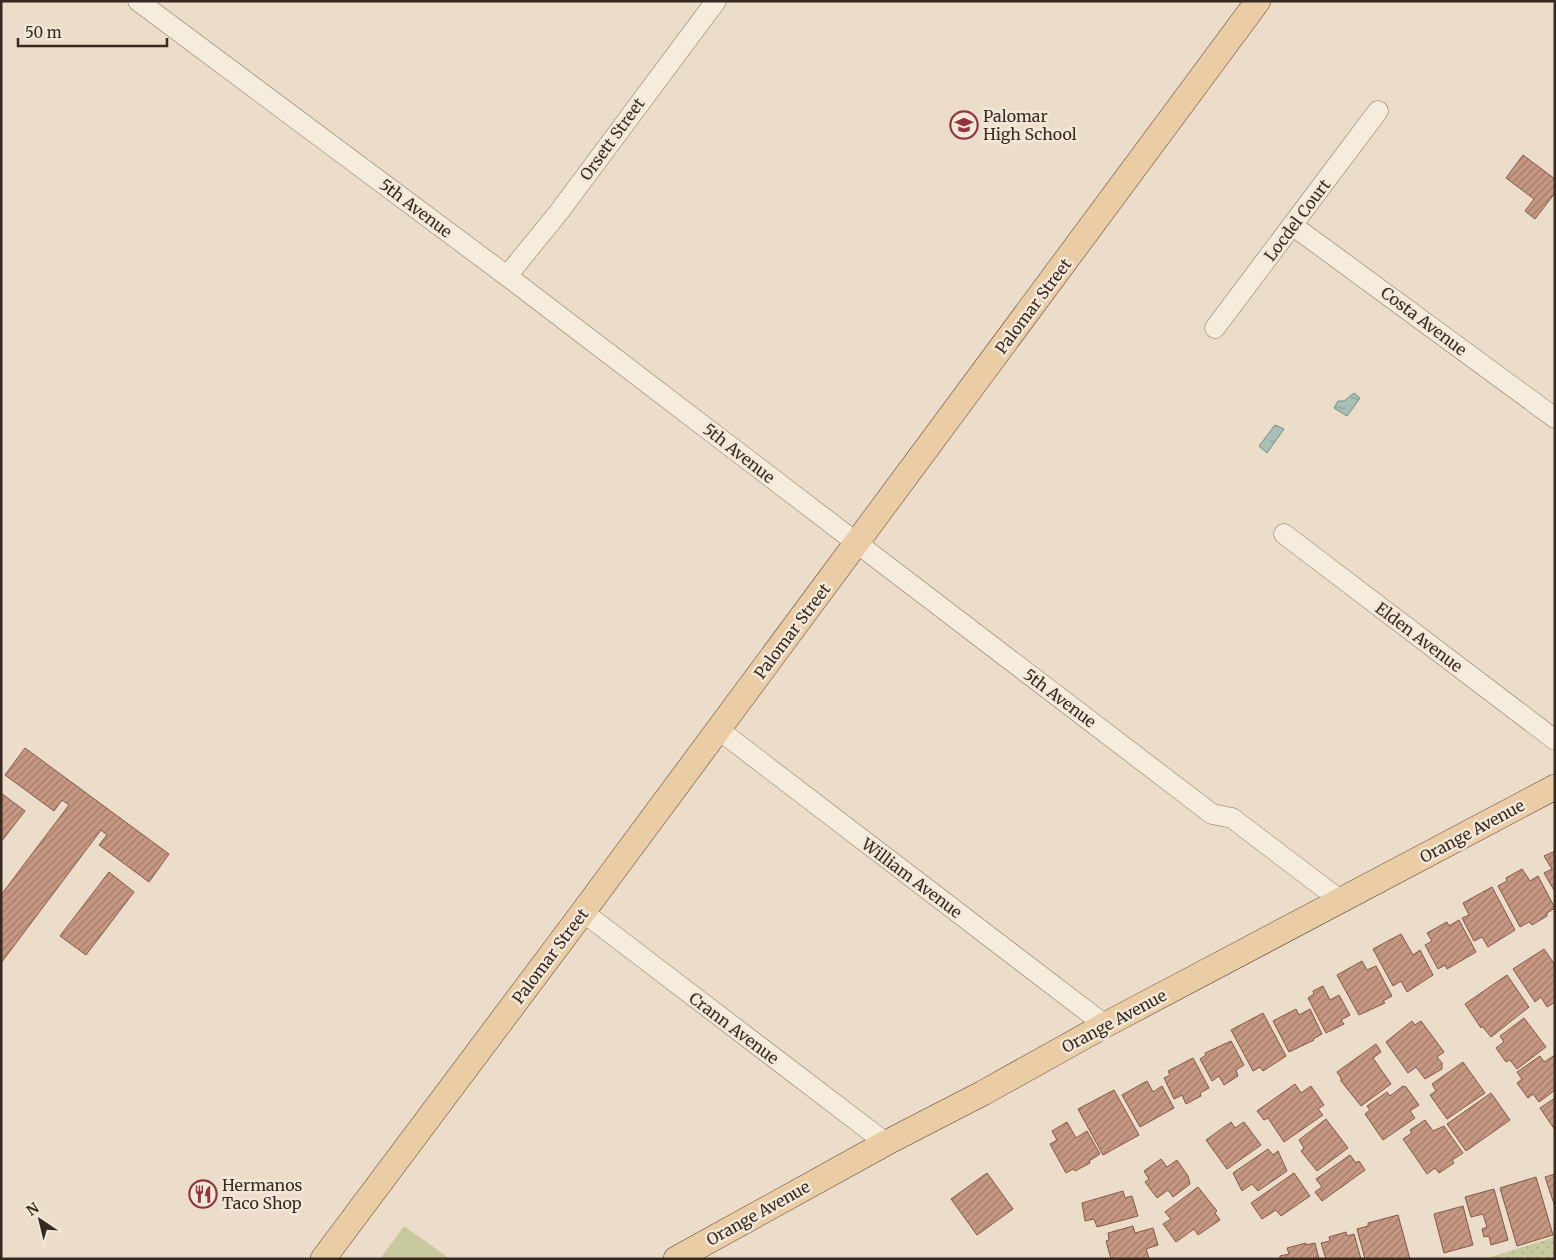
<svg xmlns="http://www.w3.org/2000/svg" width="1556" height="1260" font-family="Merriweather,serif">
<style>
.grass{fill:url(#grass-dots)}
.park{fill:#c8c99e}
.water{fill:url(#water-ripples);stroke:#718e83}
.building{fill:url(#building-hatch);stroke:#835847}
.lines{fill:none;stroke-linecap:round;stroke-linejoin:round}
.minor-casing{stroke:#86705f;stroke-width:21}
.major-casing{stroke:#553f33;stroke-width:26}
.minor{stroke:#f6ecdc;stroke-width:20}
.major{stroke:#eacda5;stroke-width:25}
.labels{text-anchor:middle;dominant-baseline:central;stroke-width:5;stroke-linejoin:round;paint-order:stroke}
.poi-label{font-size:16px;fill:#382a21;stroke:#f3e8d8;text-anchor:start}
.street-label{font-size:16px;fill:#382a21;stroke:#f3e8d8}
</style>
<defs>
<pattern id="grass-dots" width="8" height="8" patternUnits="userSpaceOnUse" patternTransform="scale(1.25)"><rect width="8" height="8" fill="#c8c99e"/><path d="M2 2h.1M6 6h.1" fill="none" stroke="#adad88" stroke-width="1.8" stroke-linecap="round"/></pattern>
<pattern id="water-ripples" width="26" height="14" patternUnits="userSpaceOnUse" patternTransform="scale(1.25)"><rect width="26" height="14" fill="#aac0b7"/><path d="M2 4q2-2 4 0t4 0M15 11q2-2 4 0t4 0" fill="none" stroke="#8b9c94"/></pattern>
<pattern id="building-hatch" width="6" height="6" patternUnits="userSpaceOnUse" patternTransform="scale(1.25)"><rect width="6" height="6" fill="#c69782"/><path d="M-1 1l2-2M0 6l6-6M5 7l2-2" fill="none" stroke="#a27b6a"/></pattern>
</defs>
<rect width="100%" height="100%" fill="#ebddc9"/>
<path class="grass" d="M1555,1236V1259H1484L1555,1237Z"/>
<path class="park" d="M404,1226L450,1259H380Z"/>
<path class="water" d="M1354,393L1360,398L1347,416L1334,408L1338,401H1344Z
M1275,425L1284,429L1267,453L1259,446Z"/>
<path class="building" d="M1523,155L1555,179V193L1535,219L1525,211L1534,199L1506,178Z
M25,748L169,854L149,882L99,845L107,835L101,830L1,963V895L69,805L62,800L54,811L5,775Z
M1,793L25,811L1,842Z
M1555,851V892L1544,873L1552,869L1544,856Z
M1522,869L1530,881L1538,876L1555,908L1547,913V916L1532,925L1529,922L1520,927L1498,886L1507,881L1506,878Z
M109,872L134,892L86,955L60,936Z
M1492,887L1515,930L1488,947L1482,937L1474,941L1462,918L1469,915L1463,903Z
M1459,920L1476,952L1447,969L1445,965L1438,969L1425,945L1432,941L1427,933L1447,922L1449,926Z
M1401,934L1413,955L1420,950L1433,975L1407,992L1401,981L1393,986L1373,949Z
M1544,949L1555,965V1002L1547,1007L1541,997L1535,1002L1513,969Z
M1362,961L1367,970L1376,966L1392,996L1383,1001L1385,1003L1359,1015L1337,975Z
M1507,975L1529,1007L1491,1037L1482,1026L1481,1028L1465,1004Z
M1323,986L1330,1000L1339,995L1350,1015L1341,1020L1344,1024L1326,1033L1308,998L1314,994L1313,991Z
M1296,1009L1299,1015L1310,1009L1322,1034L1313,1039L1314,1040L1289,1052L1273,1021Z
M1263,1013L1286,1056L1263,1071L1260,1067L1253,1071L1231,1030Z
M1524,1018L1546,1047L1517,1069L1510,1060L1506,1062L1496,1048L1504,1042L1500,1036Z
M1412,1021L1415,1025L1421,1021L1444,1052L1437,1057L1442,1063V1069L1425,1079L1416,1067L1408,1073L1386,1042Z
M1231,1041L1244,1065L1236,1070L1238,1076L1224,1085L1219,1076L1212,1081L1200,1059L1206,1055L1205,1053Z
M1376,1044L1381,1052L1373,1058L1391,1084L1361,1106L1341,1081V1078L1337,1072Z
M1555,1055V1090L1539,1102L1533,1094L1528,1098L1517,1083L1522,1079L1517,1072L1540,1056L1544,1062Z
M1193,1058L1209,1088L1200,1093L1201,1096L1186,1104L1182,1095L1174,1099L1164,1078L1170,1075L1168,1071Z
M1463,1062L1485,1093L1447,1119L1430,1095L1436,1091L1432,1084Z
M1147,1081L1153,1092L1162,1086L1174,1108L1140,1127L1122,1095Z
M1295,1084L1301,1093L1311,1086L1324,1105L1318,1109L1323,1115L1284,1142L1268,1118L1264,1120L1257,1111Z
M1403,1086L1406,1087L1419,1105L1410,1111L1415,1118L1383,1140L1365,1114L1370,1110L1367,1106L1387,1092L1390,1096Z
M1114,1090L1139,1135L1103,1155L1078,1109Z
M1491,1093L1510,1120L1466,1151L1447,1124Z
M1555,1098V1130L1540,1108Z
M1326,1119L1348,1148L1317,1171L1301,1151L1304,1148L1299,1140Z
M1425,1120L1433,1131L1444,1126L1463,1153L1452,1160L1454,1163L1439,1173L1435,1168L1427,1174L1403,1139L1412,1133L1410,1130Z
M1067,1122L1076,1138L1087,1131L1100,1154L1089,1161L1090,1163L1075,1171L1073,1169L1066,1173L1050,1144L1057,1140L1052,1131Z
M1231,1122L1235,1128L1244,1122L1261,1145L1227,1169L1206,1140Z
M1268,1149L1273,1155L1278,1151L1287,1171L1258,1191L1252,1184L1242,1191L1233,1173Z
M1350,1155L1356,1163L1359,1161L1365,1170L1322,1201L1315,1192L1322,1187L1316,1179Z
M1161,1159L1167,1167L1177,1160L1188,1176L1190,1184L1173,1197L1168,1190L1157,1198L1145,1182L1149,1179L1144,1171Z
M987,1173L1013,1209L977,1235L951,1199Z
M1294,1173L1310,1196L1281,1216L1276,1210L1262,1219L1251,1203Z
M1555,1174V1207L1545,1177Z
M1536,1177L1553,1235L1517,1246L1500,1188Z
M1198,1187L1217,1211L1215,1213L1220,1220L1198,1235L1194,1229L1176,1242L1163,1224L1171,1219L1165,1212Z
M1494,1189L1508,1240L1491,1245L1489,1236L1484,1237L1482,1229L1487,1227L1483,1214L1471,1217L1465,1197Z
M1123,1191L1125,1198L1132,1196L1138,1216L1097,1227L1094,1219L1085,1221L1082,1203Z
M1463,1206L1473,1245L1444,1253L1434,1214Z
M1398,1215L1410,1259H1365L1357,1229L1368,1226V1223Z
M1133,1226L1135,1233L1153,1228L1158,1245L1146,1249L1149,1258L1146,1259H1111L1106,1241L1109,1240L1108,1233Z
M1346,1232L1347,1236L1354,1234L1361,1259H1326L1321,1243L1330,1241L1329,1237Z
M1306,1243V1245L1315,1243L1319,1259H1280V1256L1289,1254L1287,1248Z"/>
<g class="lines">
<g class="minor-casing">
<path id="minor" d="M138,1L507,276L1212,814L1232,818L1340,900
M1292,225L1555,418
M507,276L559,212L716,1
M1215,328L1378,111
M1284,534L1555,740
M719,730L1105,1025
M583,912L886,1143"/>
</g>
<g class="major-casing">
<path id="major" d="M323,1259L583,912L1258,1
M676,1259L886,1143L983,1093L1105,1025L1555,787"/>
</g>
<use href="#minor" class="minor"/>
<use href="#major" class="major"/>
</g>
<defs>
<g id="school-ring" transform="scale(1.4375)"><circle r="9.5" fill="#f3e8d8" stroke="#90343f" stroke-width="1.5"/><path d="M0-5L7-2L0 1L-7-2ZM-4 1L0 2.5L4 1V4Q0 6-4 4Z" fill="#90343f"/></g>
<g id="restaurant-ring" transform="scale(1.4375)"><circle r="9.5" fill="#f3e8d8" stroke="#90343f" stroke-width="1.5"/><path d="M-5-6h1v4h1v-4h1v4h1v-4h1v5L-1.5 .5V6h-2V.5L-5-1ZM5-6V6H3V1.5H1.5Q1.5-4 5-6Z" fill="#90343f"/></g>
</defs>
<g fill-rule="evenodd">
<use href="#school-ring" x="964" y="125"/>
<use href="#restaurant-ring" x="203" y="1194"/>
</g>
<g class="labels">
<g class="poi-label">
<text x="983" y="116">Palomar<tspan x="983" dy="18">High School</tspan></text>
<text x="222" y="1185">Hermanos<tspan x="222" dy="18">Taco Shop</tspan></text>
</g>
<g class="street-label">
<text transform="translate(612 139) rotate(-54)">Orsett Street</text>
<text transform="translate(416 208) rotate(37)">5th Avenue</text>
<text transform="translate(1297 220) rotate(-53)">Locdel Court</text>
<text transform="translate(1033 306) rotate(-53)">Palomar Street</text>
<text transform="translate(1424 321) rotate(37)">Costa Avenue</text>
<text transform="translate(739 453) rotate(38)">5th Avenue</text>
<text transform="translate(792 631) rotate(-53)">Palomar Street</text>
<text transform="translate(1419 637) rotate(37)">Elden Avenue</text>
<text transform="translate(1060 698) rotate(37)">5th Avenue</text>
<text transform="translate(1472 831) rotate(-28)">Orange Avenue</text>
<text transform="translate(912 878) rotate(37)">William Avenue</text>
<text transform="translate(550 956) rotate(-53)">Palomar Street</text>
<text transform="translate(1114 1021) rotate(-28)">Orange Avenue</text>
<text transform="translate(734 1028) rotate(37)">Crann Avenue</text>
<text transform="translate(758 1213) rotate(-29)">Orange Avenue</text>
</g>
</g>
<rect width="1556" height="1260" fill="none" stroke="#382a21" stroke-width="5"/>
<g transform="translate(40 1220) rotate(325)" stroke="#f3e8d8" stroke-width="4" paint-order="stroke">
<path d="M0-4L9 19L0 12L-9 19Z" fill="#382a21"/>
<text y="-8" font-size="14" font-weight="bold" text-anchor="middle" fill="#382a21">N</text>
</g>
<path d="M18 38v8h149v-8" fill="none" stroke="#382a21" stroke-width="2.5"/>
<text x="25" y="38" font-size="15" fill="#382a21" stroke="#f3e8d8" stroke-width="4" paint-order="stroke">50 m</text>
</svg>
